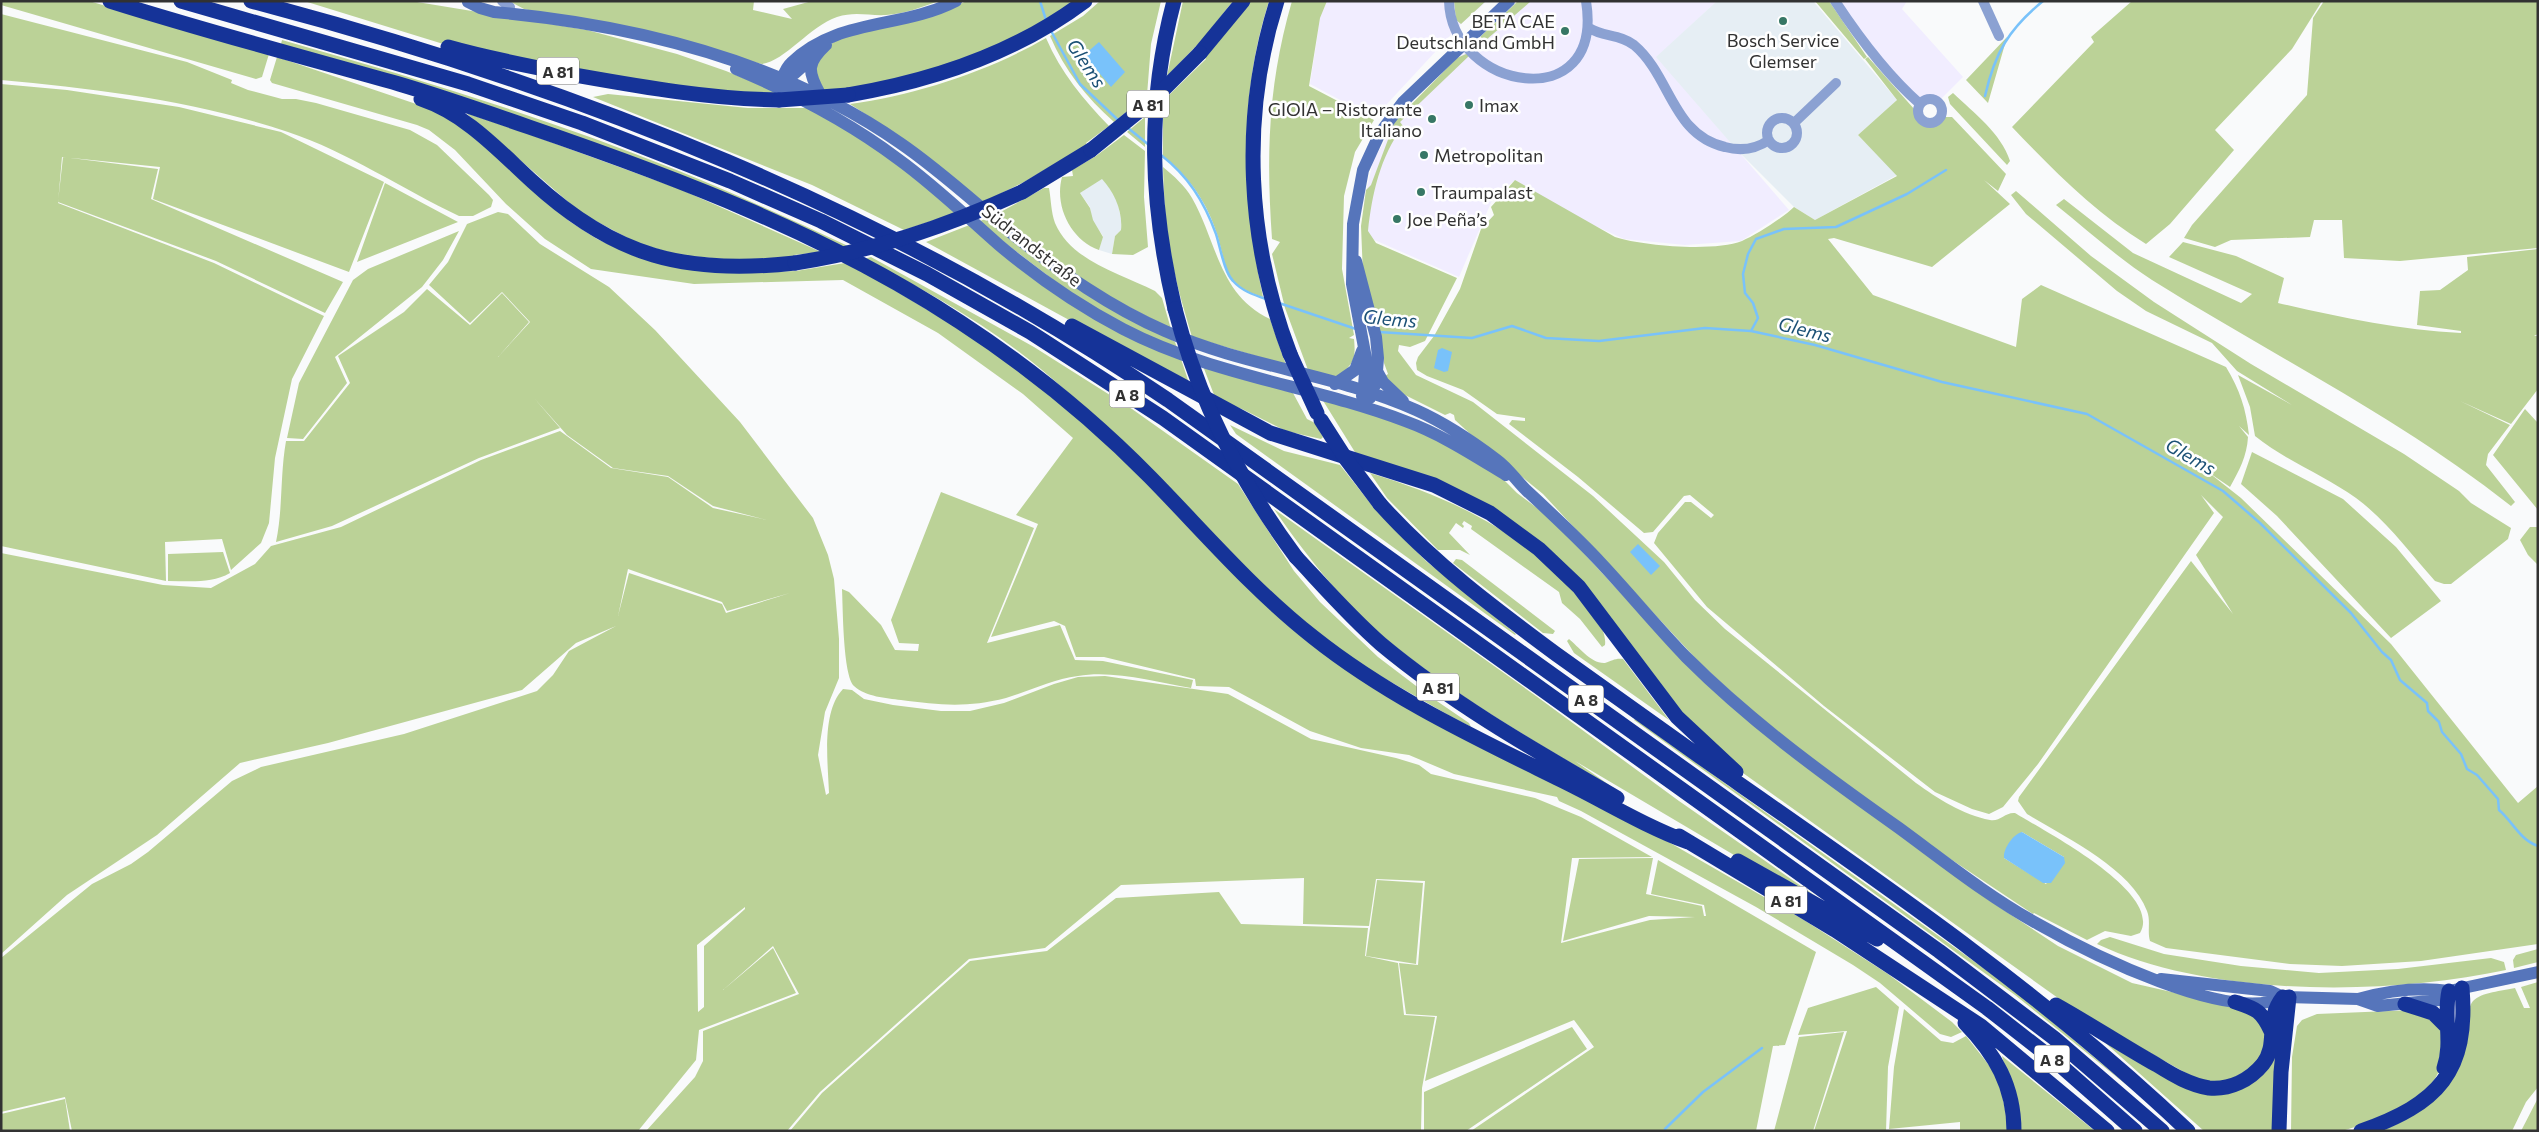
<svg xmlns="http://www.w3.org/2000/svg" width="2539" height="1132" font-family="Commissioner,sans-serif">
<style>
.commercial{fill:#f1edff}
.built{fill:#e6eef4}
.green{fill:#bbd297;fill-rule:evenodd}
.water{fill:#79c2fa}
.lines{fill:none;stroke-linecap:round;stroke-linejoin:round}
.stream{stroke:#79c2fa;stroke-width:2.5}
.street{stroke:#8ba1d2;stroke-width:10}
.secondary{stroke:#5675bb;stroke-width:12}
.highway{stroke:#153398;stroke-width:15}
.highway-bridge{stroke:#153398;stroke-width:15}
.poi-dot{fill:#377765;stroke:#fff;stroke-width:2}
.labels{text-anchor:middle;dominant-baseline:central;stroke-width:5;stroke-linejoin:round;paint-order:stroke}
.shield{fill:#fff;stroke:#707070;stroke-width:1}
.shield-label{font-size:16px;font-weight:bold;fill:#323232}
.poi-label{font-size:18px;fill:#323232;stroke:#fff;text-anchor:start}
.street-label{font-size:18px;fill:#323232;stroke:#fff}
.water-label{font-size:19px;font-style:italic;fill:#1c5176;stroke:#fff}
</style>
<rect width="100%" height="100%" fill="#f9fafb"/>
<path class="commercial" d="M1327,1H1487L1461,24L1374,118L1310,84L1320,18Z
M1531,1H1717L1657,57L1789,210L1741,241L1685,245L1624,239L1556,208L1515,180L1493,198L1459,277L1363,235L1364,202L1373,161L1399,116L1464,53Z
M1835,1H1907L1902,9L1963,77L1938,102L1929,99L1920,104Z"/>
<path class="built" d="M1717,1H1813L1897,100L1858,135L1897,175L1815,220L1794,207L1736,149L1656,57Z
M1102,178L1116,197L1122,221L1121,230L1115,236L1112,254L1099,250L1103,236L1092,220L1090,207L1080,193Z"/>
<path class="green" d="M1,1H89L269,54L262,77L256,79L1,5Z
M304,1H411L587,30L677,54L726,71L782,94L715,93L453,47Z
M509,1H754L753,10L792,19L783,9L812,1H939C922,7 904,14 886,15C869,16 855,11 837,17C810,26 785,61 762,64L524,9Z
M967,1H1077L1010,41L905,80L824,93L816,78V60L831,44L846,35L955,6Z
M1100,1H1161L1151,44L1147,95L1114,122C1086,97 1065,71 1050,36L1083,16Z
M1183,1H1233L1203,39L1167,76Z
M1250,1H1269C1238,97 1242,200 1263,297C1252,294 1241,289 1233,280C1226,273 1221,248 1218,237C1208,204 1190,177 1163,156V101L1206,59L1205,57Z
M1292,1H1327L1320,18L1309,86L1374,120L1355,152L1344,196L1342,269L1354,335L1349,338L1354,339C1356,359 1354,364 1337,377L1308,370L1285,308L1272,254L1280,242L1272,239C1266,154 1268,84 1292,1Z
M1454,1H1486L1461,24L1456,20Z
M1815,1H1829L1867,57L1864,59Z
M2132,1H2322L2292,49L2215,130L2234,150L2170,224L2146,244C2095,213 2053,170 2012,127L2094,42L2091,37Z
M2324,1H2538V248L2400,261L2344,258L2342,220H2314L2310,237L2231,240L2215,247L2184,238L2192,225L2307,95L2313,18Z
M1517,2H1530L1479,46L1481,36Z
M1,14L187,62L232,80L231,83L248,90L282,99H296L316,103L410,130L437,145L489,195L493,200L491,207L473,216H459C402,189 348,152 288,132C197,101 97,89 1,80Z
M2007,37L1988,103L1966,80Z
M1046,38C1061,73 1083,99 1109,126L1086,143L1087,145L1024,182L982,203L905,140L850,104C916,95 989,71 1046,38Z
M282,40C416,78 550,119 679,171C736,194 792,220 848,246L842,248L281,44Z
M1466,54L1470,55L1400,122L1403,126C1380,157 1372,194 1368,231L1376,243L1457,278L1425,341L1410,347L1399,345L1398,351L1416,375L1473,402L1593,496L1664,562L1695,600L1725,629L1916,783C1937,798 1963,815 1990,820C2000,822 2005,812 2015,813C2042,830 2164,892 2140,933L2131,936L2105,931L2087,940L2034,913L2033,914L1943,854L1779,736L1700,663L1543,494L1477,440L1455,420L1454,415L1450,413L1445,415L1401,393L1385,376L1388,374L1384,363L1380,334L1363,275L1361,226L1366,190L1371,185L1395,121L1457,58ZM2022,832L2064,857L2046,884L2004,858Z
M277,57L428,108L461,126L569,221L597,239L637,257L654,262L721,273L796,271L845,263L864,272L983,343L1087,425L1292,625L1804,920L1888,974L1952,1022L1962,1032L1951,1037L1940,1034L1880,983L1853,965L1756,907L1581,811L1559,801L1557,797L1454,774L1409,755L1361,748L1310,731L1229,687L1196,686L1195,679L1104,657H1076L1065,626L1054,621L991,637L1038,524L1016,515L1073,438L1023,394L938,333L843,280L694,284L591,269L545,239L506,204L455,150L429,130L417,125L272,83L270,80Z
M1868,57L1915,110L1921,123C1931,126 1937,124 1945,117H1952L2006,174L1998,191L1984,180L2010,204L1932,267L1834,238L1828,239L1873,295L2016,347L2022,299L2041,285L2226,367C2240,390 2246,409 2249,435L2239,426L2248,437C2247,456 2239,471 2230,487L2208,472L2241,498L2391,644L2518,803L2538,786V944L2421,961L2342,966L2290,964L2166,948L2150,941C2147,931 2151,921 2147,911C2131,868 2064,837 2027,814L2018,801L2019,797L2191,561L2233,614L2196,555L2223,517L2201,495L2214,513L2038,764L2003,807L1989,814L1972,809L1935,792L1824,706L1707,607L1654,543L1658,533L1685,502H1691L1711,518L1714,515L1690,495L1684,496L1653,532L1644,533L1578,477L1509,424L1512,420L1525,421V418L1497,414L1463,390L1427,376L1417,370L1416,363L1418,357L1434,336L1460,289L1481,229L1494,215L1491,207L1515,180L1615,237C1643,246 1714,252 1742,241C1756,235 1784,217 1794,207L1815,220L1897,176L1858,135L1897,100L1865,59Z
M1,84L67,90L179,107L281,132L384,182L349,272L153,199L160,167L62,157L58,203L214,263L324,316L292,379L275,458L269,523L261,543L231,570L222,539L165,542L166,581L1,546Z
M1953,93C1974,113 2001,133 2010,161L2007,165L1950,104L1948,97Z
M608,94L748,108H809L863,139L959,212L904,230L812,185L593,97Z
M466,113L601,158L682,190L821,252L794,255V257L734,260L679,255L637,243L581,213Z
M1145,117V147L1127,132Z
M1124,135L1145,151L1144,197L1148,247L1133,255L1112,254L1115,236L1121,230C1123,211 1114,192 1102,179L1080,193L1090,208L1093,220L1103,237L1099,250C1071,240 1054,206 1062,177L1073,176L1072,170L1096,156Z
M63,157L158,169L151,199L343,282L325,313L216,261L58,202Z
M1163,167C1174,176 1185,186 1192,198C1217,242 1219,295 1270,319L1286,365L1192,337C1184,309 1176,284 1171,255C1165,226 1164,195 1163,167Z
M385,183L458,222L357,262Z
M1044,188H1049C1051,199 1051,212 1055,223C1071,261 1121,274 1155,291L1162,298L1171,329L1106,295L1073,273L997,214Z
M2016,191L2091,256L2154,302L2251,364L2404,454L2459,491L2471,503L2511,528L2508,539L2451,584H2444L2435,581C2410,553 2386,520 2356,498C2324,475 2286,461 2255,436L2250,407L2238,375L2292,405L2237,371L2212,343L2146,311L2117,291L2026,214L2011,195Z
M2064,199L2133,253L2241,303L2252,294L2169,257L2183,242L2236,256L2284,278L2278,303C2338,317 2399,330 2461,333V331L2417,325L2420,291L2440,290L2468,270L2467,257L2538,249V334L2534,336H2538V389L2511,424L2460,401L2510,425L2488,454L2486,465L2515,502L2511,506C2400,418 2272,355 2152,280C2118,258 2087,230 2056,205Z
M498,212L508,214L540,244L609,287L655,330L740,422L813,518L828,555L834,579L839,639V678L825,712L818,755L826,795L829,793C828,763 821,712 843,689L852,690L864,699L893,705L941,711H970L1004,703L1054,684L1078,677L1105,676L1228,694L1311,739L1396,758L1419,765L1431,774L1535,798L1581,817L1652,857L1572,858L1561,943L1650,920L1695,917L1649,916L1563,941L1579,859L1653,858L1646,894L1702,906L1704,916H1706L1704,905L1651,894L1658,860L1816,952L1785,1045L1773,1046L1756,1131H1471L1594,1047L1574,1020L1425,1081L1437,1016L1406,1014L1399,963L1418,965L1425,881L1376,879L1369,926L1303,924L1304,878L1121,885L1045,948L969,959L820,1092L787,1131H646L695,1077L703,1061V1031L799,994L773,946L723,990L773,948L796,993L699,1030L696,1060L638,1131H72L65,1097L1,1112V958L92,884L131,864L148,852L232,781L261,767L404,734L537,691L553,675L569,651L616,626L576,643L522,690L328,743L240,763L157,835L67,895L1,954V553L163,585L211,588L255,564L271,546L341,527L481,460L560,431L611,468L668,477L713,508L767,520L713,506L668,476L613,468L567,435L534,398L560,428L479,458L332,526L276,542C283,509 280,475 286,441H304L350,383L338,356L404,312L427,289L470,325L502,293L529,322L498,357L530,322L502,292L470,323L429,285L448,262L467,224ZM628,569L722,602L727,611L790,593L726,613L722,604L629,573L618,616ZM745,907V909L704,946V1007L698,1012L697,945Z
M987,218L1175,342L1178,351L1086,305L978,222Z
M972,224L1024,267L1180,356L1190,386L926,242Z
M459,231L443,260L422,287L335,357L347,383L303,439L287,438L299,383L353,280L368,269Z
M871,257L1034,347L1132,409L1238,484L1294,571L1320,602L1378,657L1428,695L1469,723L1471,727C1427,704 1381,681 1341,651C1239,575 1157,476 1065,390C1007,336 934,294 864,259Z
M1203,366L1293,393L1307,419L1315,423L1323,437L1321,439L1286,431L1242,409L1216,400Z
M1322,399L1421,430L1497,473L1517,493L1541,511L1566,534L1666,642L1987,899L2058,946L2132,983L2251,1010L2268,1035L2258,1063L2231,1082L2200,1081L2092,1020L2058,998L1743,773L1711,746L1527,534L1358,457Z
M2525,409L2538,423V510L2493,455Z
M1230,425L1284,451L1340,465L1374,508L1426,561L1516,634L1515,635L1236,434Z
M2252,452L2343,499L2396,547L2441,601L2391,638L2277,516L2241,484Z
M1370,473C1454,499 1527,533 1583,603C1593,615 1607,629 1605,645L1602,647L1580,619L1562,603L1559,592L1471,529L1472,526L1464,521L1462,524L1464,526L1463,528L1456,523L1449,533L1470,555L1460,550H1438L1387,498Z
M941,492L1034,528L987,643L1060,625L1075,660L1103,661L1193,680L1191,688C1155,682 1114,670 1078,676C1053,679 1030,691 1006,698C967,708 939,705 901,700C886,698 866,697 854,686C843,675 843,608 842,589L849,592L881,625L895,650L918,651L919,644L899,643L891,620Z
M1274,509L1536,696L1679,801L1824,902L1734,855L1575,761L1615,789C1534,741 1451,694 1379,633C1342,601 1302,550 1274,509Z
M2530,527H2538V565L2528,555L2520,540Z
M223,552L230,573C211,584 189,581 168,581V554Z
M1456,559L1462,560L1555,631L1553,634L1543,633L1453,563Z
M1569,639C1578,646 1591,664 1605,663C1612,661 1615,658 1623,659L1669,720L1574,653L1567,641Z
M1635,719L2017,992L2139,1095L2015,995L1634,720Z
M1377,880L1423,883L1416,964L1366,956Z
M1219,892L1241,924L1368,928L1365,956L1398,963L1404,1015L1435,1017L1422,1088L1421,1131H790L822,1093L970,961L1047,951L1116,898Z
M2110,937L2164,954L2241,966L2319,973L2398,969L2491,958L2504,962L2506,970C2384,996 2210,997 2097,944L2101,940Z
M2538,949V962L2514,968L2513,960L2516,955Z
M2538,982V1087L2526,1102L2512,1131H2381C2422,1115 2462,1081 2468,1035C2470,1025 2466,1009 2473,1001C2482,992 2502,991 2515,988L2524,1008H2530L2521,987Z
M1876,987L1899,1007L1888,1067L1886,1131H1814L1847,1031L1798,1035L1808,1008Z
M1904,1009L1941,1041L1953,1043L1966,1036L1999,1078L2009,1131H1960V1122L1889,1129L1894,1067Z
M2413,1010L2441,1026C2455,1078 2418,1103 2374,1119C2363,1123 2352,1129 2341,1131C2325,1132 2307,1131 2291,1131L2292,1057L2297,1026L2302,1020L2317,1014Z
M1572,1027L1587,1049L1466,1131H1424V1092Z
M1844,1032L1813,1131H1774L1799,1037Z
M2102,1040L2208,1091L2271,1058H2278L2273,1131H2204Z
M2002,1056L2095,1131H2020Z
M2538,1098V1131H2521Z
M65,1099L70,1131H1V1114Z"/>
<path class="water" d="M1099,42L1125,72L1111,87L1084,55Z
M1442,348L1452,352L1448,371L1444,372L1434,368L1438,350Z
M1638,544L1660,566L1651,575L1630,552Z
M2022,832L2064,857L2065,863L2051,883H2043L2004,858C2003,849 2013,834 2022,832Z"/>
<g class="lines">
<path class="stream" d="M1040,1L1046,20
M1050,29L1080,84L1118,120
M1985,96C1995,52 2009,29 2043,1
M1128,128L1149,145
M1161,155C1188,176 1204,201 1216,234C1220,246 1224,272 1233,281C1242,291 1254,295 1266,299
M1279,303L1356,329
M1751,331L1758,318L1753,303L1745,293L1743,274L1748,254L1756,239L1784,229L1836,227L1907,194L1946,170
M1379,332L1472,338L1512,326L1546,338L1599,341L1705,328L1751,331L1815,345L1942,382L2087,414L2223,491L2260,523L2351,613L2382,652L2391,660L2400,680L2427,703L2428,711L2439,722L2442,732L2461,754L2467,769L2477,775L2498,799L2499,810C2513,822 2520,840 2538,846
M1665,1129L1703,1092L1762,1048"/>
<path class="street" d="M502,1L510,7
M1449,1C1451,90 1605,118 1586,1
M1835,1C1860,39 1887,75 1920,104
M1983,1L1999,36
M1589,28C1603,37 1620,34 1634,45C1671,76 1672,135 1725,147C1740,151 1756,149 1769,140
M1918 111a12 12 0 1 1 24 0a12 12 0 1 1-24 0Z
M1767 133a15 15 0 1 1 30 0a15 15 0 1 1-30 0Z
M1794,123L1836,83"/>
<path class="secondary" d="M468,2L480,8L494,12C636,25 782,61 900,143C941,171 977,205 1015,236C1062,273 1110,307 1165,331C1246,367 1336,374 1416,410C1445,423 1472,441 1497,460C1508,468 1516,480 1526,490C1552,514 1578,538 1601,563C1630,594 1657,627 1686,657C1751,722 1824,775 1899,828C1944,861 1989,897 2038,924C2087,952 2231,1025 2283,997
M736,69C793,93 849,122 898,159C934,185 966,216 999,245C1037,277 1079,306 1123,329C1211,375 1313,386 1405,421C1441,434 1473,455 1506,475
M783,77L794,74L812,58
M780,84C783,77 785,68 791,63C836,18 902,29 956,1
M820,94C807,71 807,63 826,45
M1356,261L1376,337L1378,358L1376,384L1370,391L1362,396
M1378,373L1383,382L1403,401
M1335,384L1355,370L1362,351
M1370,398L1364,386L1366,358L1352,284L1353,224L1363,170L1380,133L1403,102L1509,1
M2161,979L2270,991L2283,997L2358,999L2378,1006L2439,1000L2449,991
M2358,999C2387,991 2420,987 2449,991L2538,972"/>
<path class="highway" d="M110,1C205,31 303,57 399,84C443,97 486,112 529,127C678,178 828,235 960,322C1029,367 1092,418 1150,477C1203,531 1253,590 1313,637C1387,696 1472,736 1557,778C1601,799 1642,825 1688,842
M181,1L468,84L582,123L730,181L821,221L927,274L1030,332L1163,418L1987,1008L2060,1065L2135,1131
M251,1C578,87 888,210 1168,400L1939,951L2054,1038L2162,1131
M1174,1C1146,106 1150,204 1175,309
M1277,1C1240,117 1247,242 1290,354
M448,47C490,59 533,67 575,75C643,87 710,99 779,100
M1200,53L1243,1
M848,95C932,81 1016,53 1085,1
M421,99C466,114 499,151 533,182C615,257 685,275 795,263
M1022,192L1091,150
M1072,326L1270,433L1434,485L1490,513L1539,549L1579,587L1677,717L1736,772
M1380,504C1432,562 1494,608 1556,654C1604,688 1651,722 1699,756C1867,873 2039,989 2188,1131
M1296,557C1324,587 1350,617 1381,644C1453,704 1536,751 1617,798
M1679,836L1835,930L1981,1026L2107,1131
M1738,861L1877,939
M2235,1002C2256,1009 2261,1010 2271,1031
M2405,1004L2433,1013L2448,1028
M2056,1005C2090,1024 2123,1046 2157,1065C2173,1075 2190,1085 2209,1088C2230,1090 2250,1080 2263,1064C2279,1043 2264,1021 2283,997
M1965,1023C1995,1054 2014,1086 2014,1131
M2444,1068C2453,1042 2443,1017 2449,991
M2279,1131L2281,1072L2289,997
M2361,1131C2438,1104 2469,1072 2462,988"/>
<path class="highway-bridge" d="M779,100L848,95
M1091,150L1154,99L1200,53
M795,263C875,251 948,226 1022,192
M1175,309C1198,399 1241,483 1296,557
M1290,354L1317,413
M1321,420L1346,459L1380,504"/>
</g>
<g class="poi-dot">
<circle cx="1783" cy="21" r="5"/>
<circle cx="1565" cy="31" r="5"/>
<circle cx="1469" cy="105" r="5"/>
<circle cx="1432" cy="119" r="5"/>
<circle cx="1424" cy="155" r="5"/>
<circle cx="1421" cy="192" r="5"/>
<circle cx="1397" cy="219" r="5"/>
</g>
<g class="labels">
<g class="shield">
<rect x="537" y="57.5" width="42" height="27" rx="4"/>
<rect x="1127" y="90.5" width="42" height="27" rx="4"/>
<rect x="1109.5" y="380.5" width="35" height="27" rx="4"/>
<rect x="1417" y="673.5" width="42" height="27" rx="4"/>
<rect x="1568.5" y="685.5" width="35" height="27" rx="4"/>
<rect x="1765" y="886.5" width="42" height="27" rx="4"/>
<rect x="2034.5" y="1045.5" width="35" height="27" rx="4"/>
</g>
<g class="shield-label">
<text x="558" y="71">A 81</text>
<text x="1148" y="104">A 81</text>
<text x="1127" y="394">A 8</text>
<text x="1438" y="687">A 81</text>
<text x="1586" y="699">A 8</text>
<text x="1786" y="900">A 81</text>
<text x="2052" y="1059">A 8</text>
</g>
<g class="poi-label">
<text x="1555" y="21" text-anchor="end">BETA CAE<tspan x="1555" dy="21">Deutschland GmbH</tspan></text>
<text x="1783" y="40" text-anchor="middle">Bosch Service<tspan x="1783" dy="21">Glemser</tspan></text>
<text x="1479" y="105">Imax</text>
<text x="1422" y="109" text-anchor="end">GIOIA – Ristorante<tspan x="1422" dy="21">Italiano</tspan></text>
<text x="1434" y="155">Metropolitan</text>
<text x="1431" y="192">Traumpalast</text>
<text x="1407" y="219">Joe Peña’s</text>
</g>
<g class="street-label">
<text transform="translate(1032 245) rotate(38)">Südrandstraße</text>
</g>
<g class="water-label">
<text transform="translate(1087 63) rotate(56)">Glems</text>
<text transform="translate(1390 318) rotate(5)">Glems</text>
<text transform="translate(1805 329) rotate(14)">Glems</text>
<text transform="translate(2191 456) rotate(30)">Glems</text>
</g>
</g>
<rect width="2539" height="1132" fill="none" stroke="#323232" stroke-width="5"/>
</svg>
